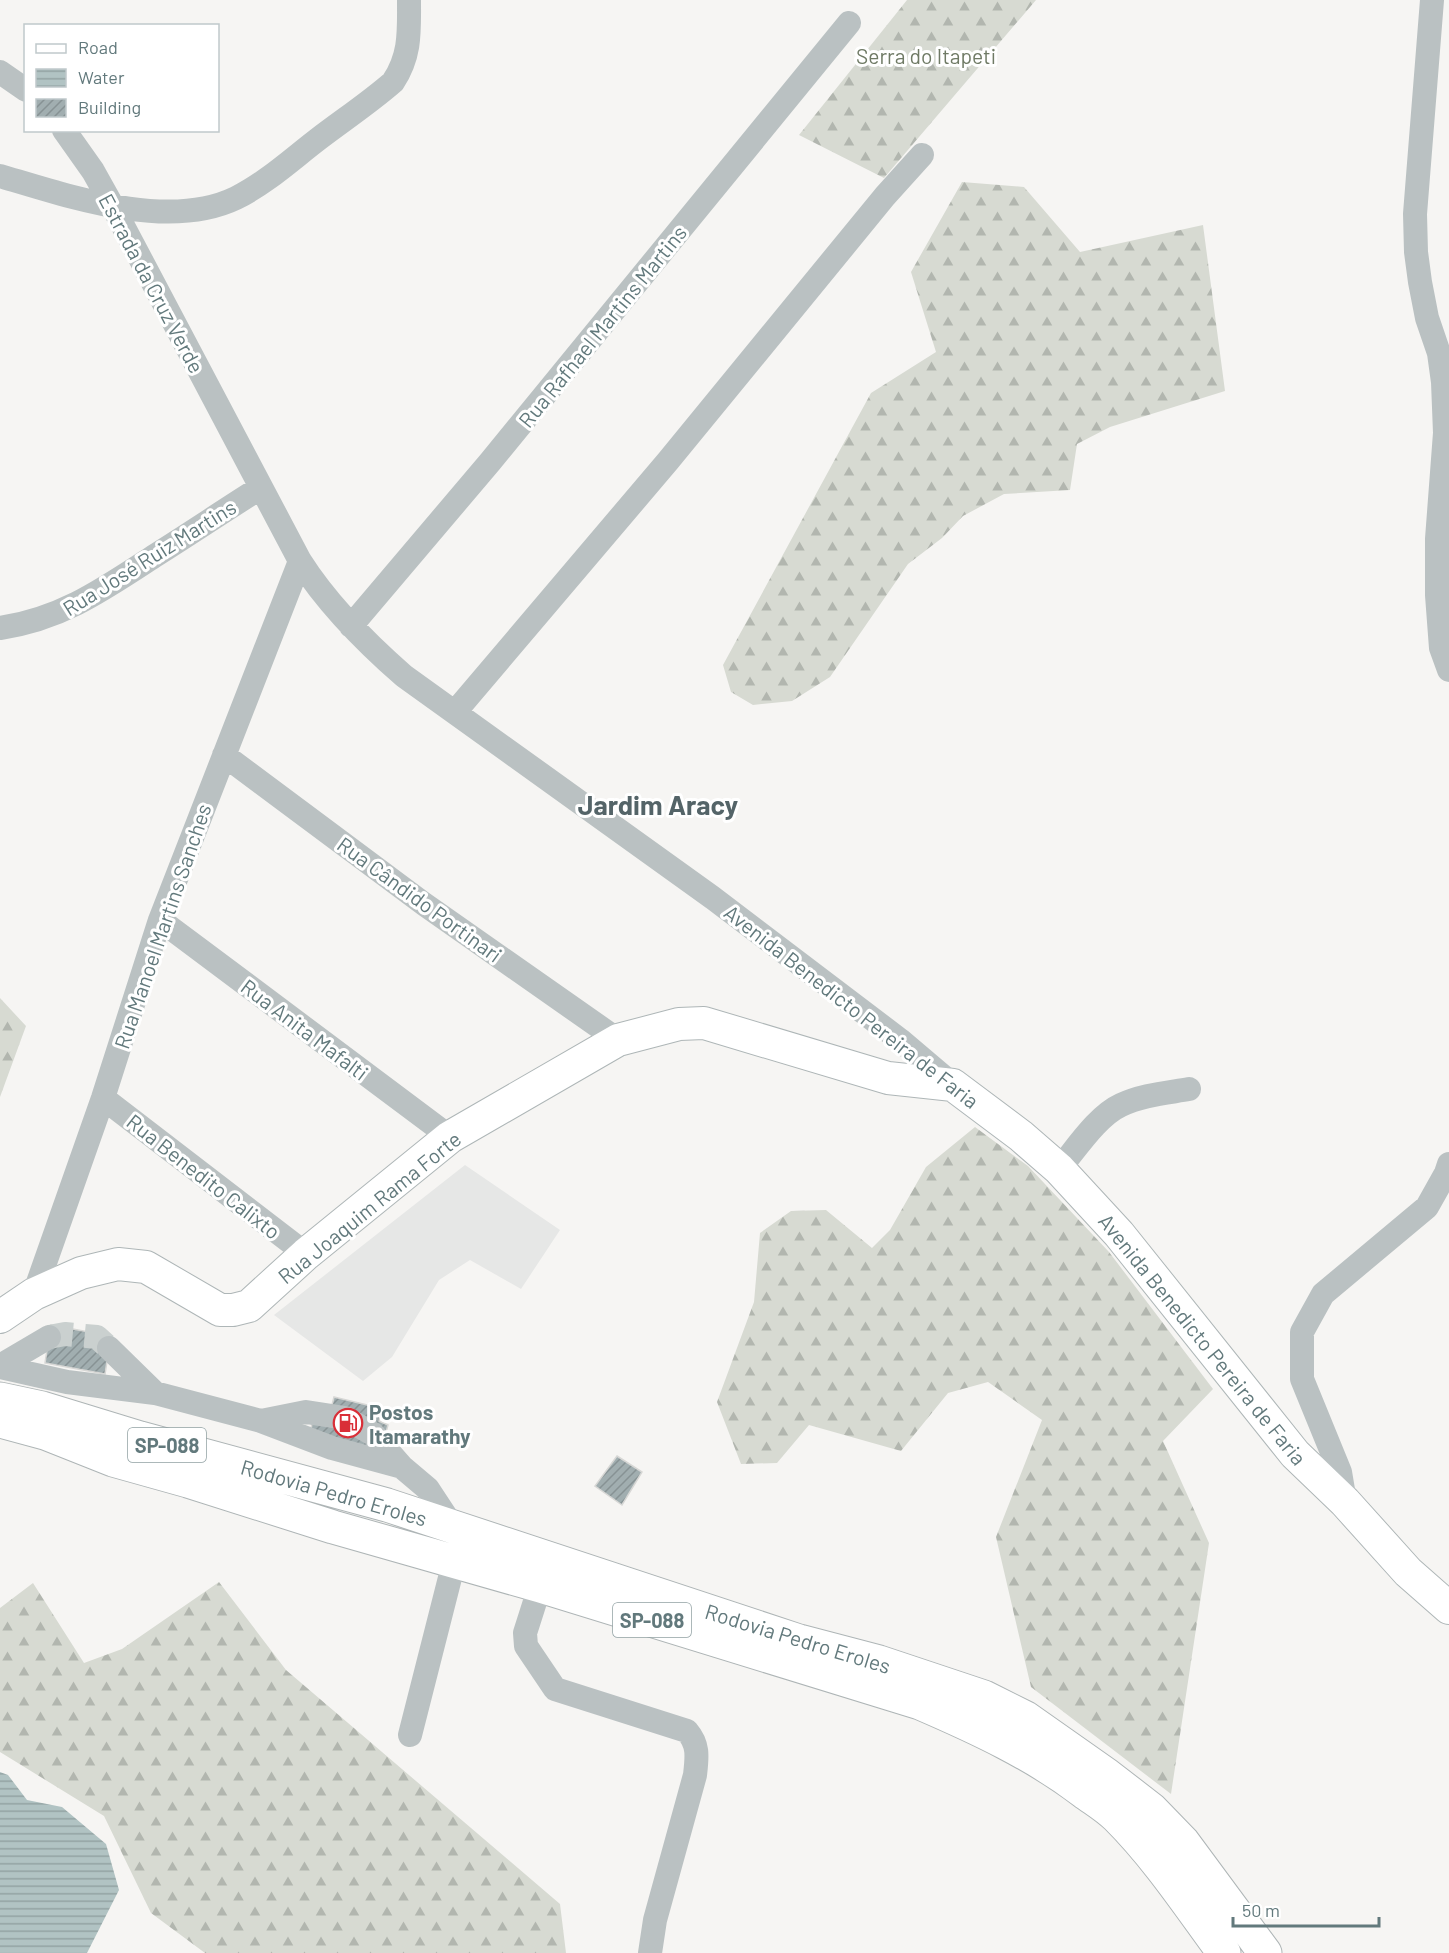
<svg xmlns="http://www.w3.org/2000/svg" width="1449" height="1953" font-family="Barlow,sans-serif">
<style>
.built{fill:#e6e7e6}
.forest{fill:url(#forest-firs)}
.water{fill:url(#water-rules)}
.building{fill:url(#building-hatch);stroke:#d7d7d5;stroke-width:1.5}
.lines{fill:none;stroke-linecap:round;stroke-linejoin:round}
.minor-tunnel{stroke:#cad0cf;stroke-width:24;stroke-dasharray:24 12;stroke-linecap:butt}
.major-casing{stroke:#aeb6b7;stroke-width:34}
.highway-casing{stroke:#aeb5b6;stroke-width:35}
.minor{stroke:#bac1c2;stroke-width:24}
.major{stroke:#fff;stroke-width:32}
.highway{stroke:#fff;stroke-width:33}
.labels{text-anchor:middle;dominant-baseline:central;stroke-width:6;stroke-linejoin:round;paint-order:stroke}
.shield{fill:#fff;stroke:#91a1a3;stroke-width:1.5}
.shield-label{font-size:20px;font-weight:bold;fill:#62797c}
.park-label{font-size:21px;fill:#6f7a65;stroke:#fff}
.street-label{font-size:21px;fill:#62797c;stroke:#fff}
.poi-label{font-size:21px;font-weight:bold;fill:#62797c;stroke:#fff;text-anchor:start}
.district-label{font-size:27px;font-weight:bold;fill:#546468;stroke:#fff}
</style>
<defs>
<pattern id="forest-firs" width="22" height="20" patternUnits="userSpaceOnUse" patternTransform="scale(1.5)"><rect width="22" height="20" fill="#d7dad2"/><path d="M5 1l3.5 6h-7zM16 11l3.5 6h-7z" fill="#b2b6af"/></pattern>
<pattern id="water-rules" width="6" height="5" patternUnits="userSpaceOnUse" patternTransform="scale(1.5)"><rect width="6" height="5" fill="#b1c3c3"/><path d="M0 2.5h6" fill="none" stroke="#93a3a3"/></pattern>
<pattern id="building-hatch" width="6" height="6" patternUnits="userSpaceOnUse" patternTransform="scale(1.5)"><rect width="6" height="6" fill="#a1aeb0"/><path d="M-1 1l2-2M0 6l6-6M5 7l2-2" fill="none" stroke="#879294"/></pattern>
</defs>
<rect width="100%" height="100%" fill="#f6f5f3"/>
<path class="built" d="M465,1165L560,1230L521,1289L470,1260L439,1280L392,1357L363,1381L274,1315Z"/>
<path class="forest" d="M907,0H1036L884,178L799,135Z
M962,182L1024,187L1080,252L1203,225L1225,391L1110,427L1077,444L1070,490L1004,494L963,516L942,538L908,564L830,677L792,701L753,705L731,692L723,665L871,393L936,352L911,272Z
M0,998L26,1026L0,1097Z
M975,1127L1028,1166L1109,1252L1213,1389L1163,1441L1209,1543L1171,1794L1031,1687L996,1537L1042,1420L988,1382L948,1393L901,1451L809,1425L777,1463L741,1464L717,1402L754,1302L760,1233L791,1211L826,1210L872,1248L890,1230L926,1167Z
M219,1582L286,1670L560,1904L566,1953H205L151,1913L104,1816L0,1752V1608L33,1583L84,1663L122,1649Z"/>
<path class="water" d="M0,1772L8,1775L27,1800L62,1807L106,1844L119,1890L87,1953H0Z"/>
<path class="building" d="M51,1325L111,1336L105,1374L45,1363Z
M334,1397L384,1409L379,1421L388,1425L381,1451L310,1432L317,1405L331,1409Z
M617,1456L642,1472L622,1505L595,1486Z"/>
<g class="lines">
<path class="minor-tunnel" d="M49,1337L65,1334L97,1337L109,1348"/>
<g class="major-casing">
<path id="major" d="M0,1317L34,1294L81,1273L118,1264L146,1267L220,1310H233L249,1306L306,1254L450,1137L618,1040L679,1024L704,1023L888,1078L953,1085L1021,1136L1059,1169L1119,1234L1295,1454L1345,1502L1408,1572L1449,1608"/>
</g>
<g class="highway-casing">
<path id="highway" d="M0,1399L42,1408L140,1438L387,1505L799,1641L879,1662L984,1697L1026,1718L1107,1775L1151,1809L1183,1842L1265,1953
M0,1421L45,1433L113,1460L188,1481L333,1527L540,1586L920,1703C978,1728 1034,1754 1084,1792C1095,1800 1107,1807 1117,1817C1158,1858 1190,1907 1224,1953"/>
</g>
<path class="minor" d="M1432,0L1415,214L1416,252L1420,282L1427,318L1439,353L1443,382L1445,433L1437,539V595L1441,648L1449,670
M0,72L26,90
M64,130L93,171L112,205L300,561C328,605 365,642 404,676L713,898L900,1040L953,1085
M0,176C68,196 168,231 236,198C266,183 291,160 317,140C343,120 369,103 393,82C411,55 409,31 409,0
M351,626L490,462L849,23
M0,628C62,619 104,589 156,555C191,533 225,510 260,488
M455,712L668,461L885,196L922,155
M224,755L424,904L618,1040
M160,920L450,1137
M103,1098L306,1254
M1059,1169C1076,1149 1097,1116 1121,1105C1142,1095 1166,1093 1189,1089
M34,1294L103,1098L160,920L300,561
M109,1348L155,1393
M0,1366L49,1337
M0,1367L67,1382L155,1393L261,1421L332,1448L402,1467L428,1489L453,1527
M261,1421L306,1412L345,1418L373,1434L402,1467
M1345,1502L1340,1472L1302,1379V1332L1323,1294L1427,1207L1446,1173L1449,1164
M540,1586L525,1633L526,1646L555,1689L687,1731C699,1745 697,1757 695,1775L655,1920L650,1953
M410,1735L454,1562"/>
<use href="#major" class="major"/>
<use href="#highway" class="highway"/>
</g>
<defs>
<g id="fuel-ring" transform="scale(1.5)"><circle r="9.5" fill="#fff" stroke="#d92f38" stroke-width="1.5"/><path d="M-5.5-6h7V0h2V4h1.3V-2.5L3-4.5l.8-.8L6-3V5H2.5V1h-1V6h-7ZM-4.2-4.7v3.2H.2V-4.7Z" fill="#d92f38"/></g>
</defs>
<g fill-rule="evenodd">
<use href="#fuel-ring" x="348" y="1423"/>
</g>
<g class="labels">
<g class="shield">
<rect x="128" y="1428" width="78" height="34" rx="4.5"/>
<rect x="613" y="1603" width="78" height="34" rx="4.5"/>
</g>
<g class="shield-label">
<text x="167" y="1445">SP-088</text>
<text x="652" y="1620">SP-088</text>
</g>
<g class="park-label">
<text x="926" y="55">Serra do Itapeti</text>
</g>
<g class="street-label">
<text transform="translate(152 283) rotate(62)">Estrada da Cruz Verde</text>
<text transform="translate(602 326) rotate(-51)">Rua Rafhael Martins Martins</text>
<text transform="translate(149 557) rotate(-32)">Rua José Ruiz Martins</text>
<text transform="translate(420 899) rotate(36)">Rua Cândido Portinari</text>
<text transform="translate(162 926) rotate(-71)">Rua Manoel Martins Sanches</text>
<text transform="translate(852 1006) rotate(38)">Avenida Benedicto Pereira de Faria</text>
<text transform="translate(305 1029) rotate(37)">Rua Anita Mafalti</text>
<text transform="translate(204 1176) rotate(38)">Rua Benedito Calixto</text>
<text transform="translate(369 1207) rotate(-39)">Rua Joaquim Rama Forte</text>
<text transform="translate(1203 1339) rotate(51)">Avenida Benedicto Pereira de Faria</text>
<text transform="translate(334 1492) rotate(16)">Rodovia Pedro Eroles</text>
<text transform="translate(798 1638) rotate(17)">Rodovia Pedro Eroles</text>
</g>
<g class="poi-label">
<text x="369" y="1411">Postos<tspan x="369" dy="24">Itamarathy</tspan></text>
</g>
<g class="district-label">
<text x="658" y="804">Jardim Aracy</text>
</g>
</g>
<rect x="24" y="24" width="195" height="108" fill="#ffffff" stroke="#c0c9cb" stroke-width="1.5"/>
<rect x="36" y="44" width="30" height="9" fill="#ffffff" stroke="#c0c9cb" stroke-width="1.5"/>
<text x="78" y="54" font-size="18" fill="#62797c">Road</text>
<rect x="36" y="69" width="30" height="18" fill="url(#water-rules)" stroke="#c0c9cb" stroke-width="1.5"/>
<text x="78" y="84" font-size="18" fill="#62797c">Water</text>
<rect x="36" y="99" width="30" height="18" fill="url(#building-hatch)" stroke="#c0c9cb" stroke-width="1.5"/>
<text x="78" y="114" font-size="18" fill="#62797c">Building</text>
<path d="M1233 1917v9h146v-9" fill="none" stroke="#62797c" stroke-width="3"/>
<text x="1242" y="1917" font-size="18" fill="#62797c" stroke="#ffffff" stroke-width="4.5" paint-order="stroke">50 m</text>
</svg>
